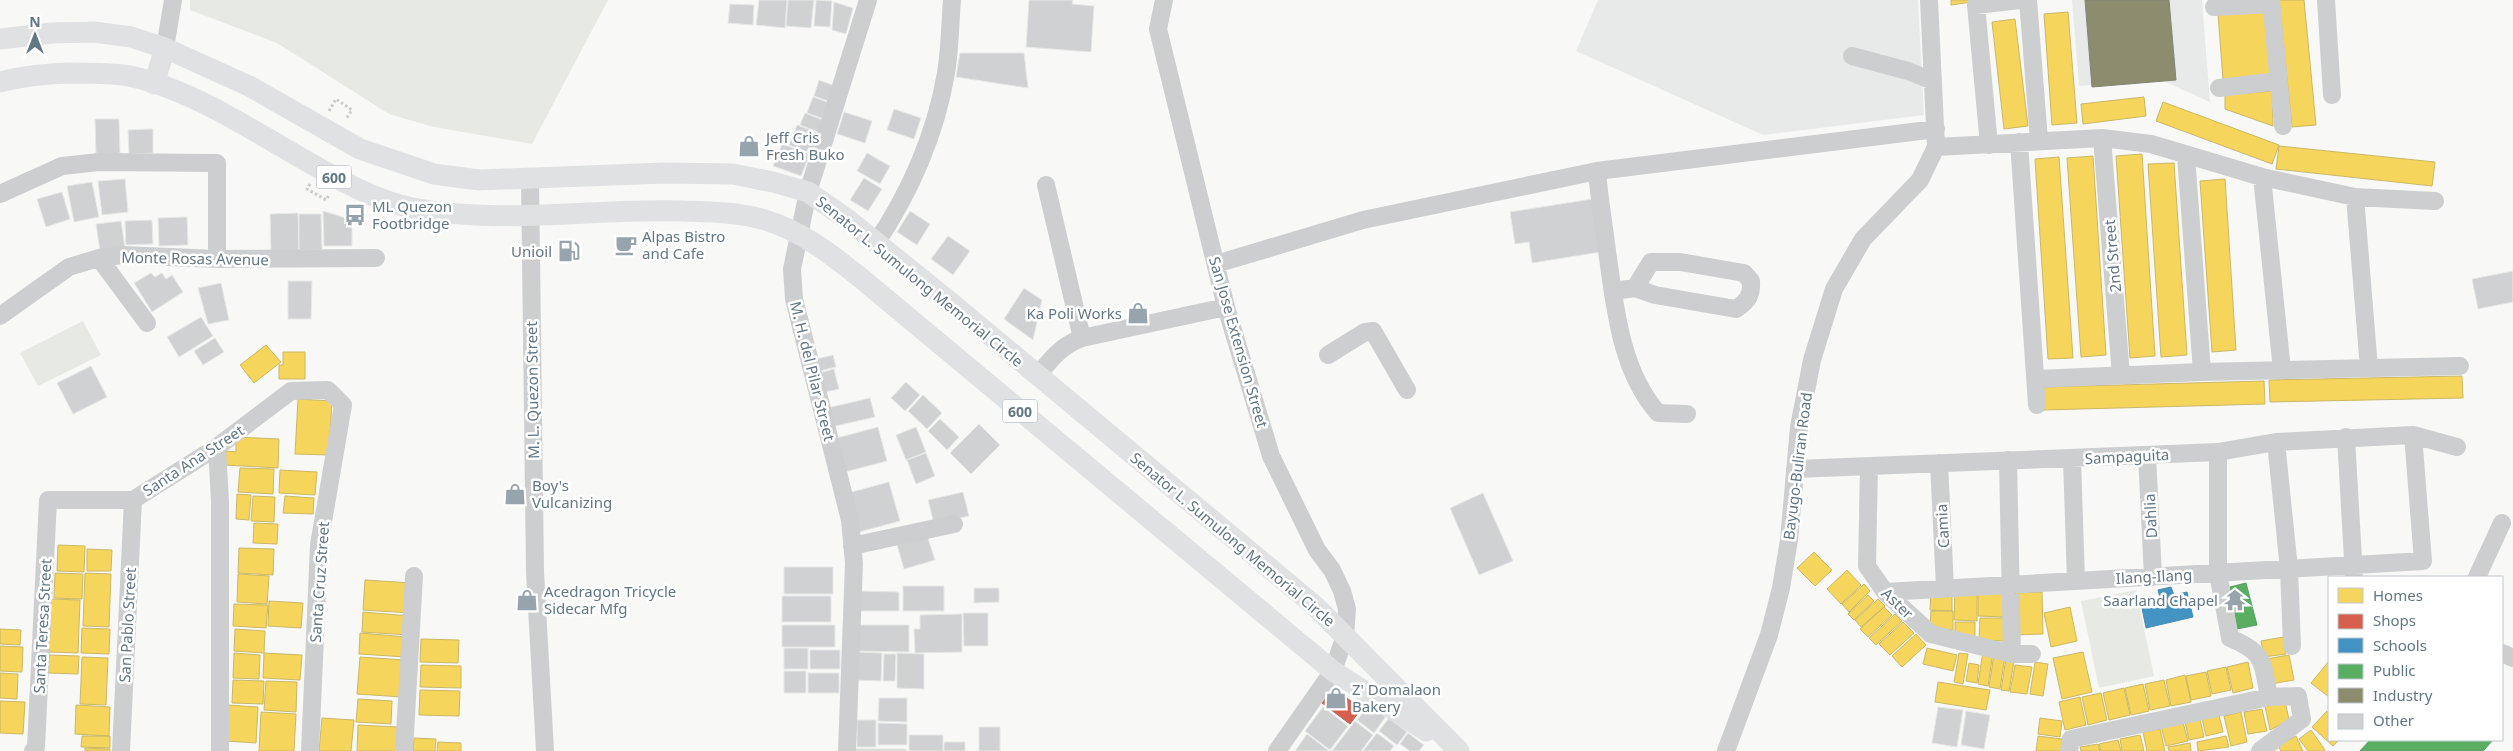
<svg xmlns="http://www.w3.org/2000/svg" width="2513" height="751" font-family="'Noto Sans',sans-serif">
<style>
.built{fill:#e8eae9}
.green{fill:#e7eae4}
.homes{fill:#f6d55c;stroke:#cab868}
.shops{fill:#d6604d;stroke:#b4675d}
.schools{fill:#4393c3;stroke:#4d8ab0}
.public{fill:#5aae61;stroke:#5d9d6b}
.industry{fill:#8c8c6e;stroke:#808574}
.building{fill:#cfd1d2;stroke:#e8e8e7}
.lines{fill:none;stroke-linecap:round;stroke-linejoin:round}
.path{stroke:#cacbcc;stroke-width:3;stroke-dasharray:2.5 2.5;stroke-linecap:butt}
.minor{stroke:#cdcecf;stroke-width:18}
.major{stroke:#e0e1e2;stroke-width:21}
.labels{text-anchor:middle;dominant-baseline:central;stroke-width:5;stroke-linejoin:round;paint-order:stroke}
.shield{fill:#fff;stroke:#929fa8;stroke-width:1}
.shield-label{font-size:14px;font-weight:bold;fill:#637683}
.poi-label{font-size:15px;fill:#637683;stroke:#fff;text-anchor:start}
.street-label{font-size:15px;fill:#637683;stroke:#fff}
</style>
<rect width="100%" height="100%" fill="#f8f8f7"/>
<path class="built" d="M1598,0H1918L1924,115L1763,135L1576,51Z
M2072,0H2202L2210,102L2159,79L2079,86Z"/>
<path class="green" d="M190,0H608L532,144L434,127L389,114L277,43L190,10Z
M83,321L101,355L38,386L20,353Z
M2136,590L2154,676L2099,688L2081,601Z"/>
<path class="homes" d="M1951,0H1986L1951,5Z
M2279,0H2304L2316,125L2292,127Z
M2264,11L2271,75L2223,80L2218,14Z
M2068,12L2077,123L2052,125L2044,14Z
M2015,19L2028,126L2004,129L1992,22Z
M2272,91L2273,126L2225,109V95Z
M2144,97L2146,116L2083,124L2081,104Z
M2163,102L2279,145L2272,164L2156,121Z
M2279,146L2435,162L2432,186L2276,169Z
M2142,154L2155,356L2130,358L2116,156Z
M2093,156L2106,355L2081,357L2067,158Z
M2059,157L2073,358L2048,359L2035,159Z
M2174,163L2187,355L2161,357L2148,164Z
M2225,179L2236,350L2212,352L2200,181Z
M266,345L281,362L254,383L240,365Z
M283,352H305V379H279V365H283Z
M2462,376L2463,398L2270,402L2269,380Z
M2264,381L2265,404L2044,410L2043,387Z
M298,399L332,401L329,455L295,454Z
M236,437L279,439L278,468L225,465L226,451L236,452Z
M240,468L274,469L273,494L238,492Z
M280,470L317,472L315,495L279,493Z
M237,494L251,495L249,520L236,519Z
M253,496L275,497L274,522L251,521Z
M285,496L314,498L313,514L283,513Z
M254,523L278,524L277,544L253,543Z
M58,545L85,546L84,572L57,571Z
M239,548L274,549L273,575L238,573Z
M87,549L112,550L111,571H87Z
M1814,552L1832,570L1815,586L1797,568Z
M1847,570L1861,585L1841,604L1827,589Z
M55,573L83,574L82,599L54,598Z
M85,573L111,574L109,627L83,626Z
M238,574L269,576L267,604L237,602Z
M365,580L412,583L410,613L363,610Z
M1864,584L1870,591L1849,612L1842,604Z
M1955,590L1977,591V621L1954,620Z
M1978,591H2005V617L1978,616Z
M2042,592L2043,634L2014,635L2013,593Z
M1931,593H1952V611L1930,610Z
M1868,595L1874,601L1854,620L1848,614Z
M51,599L80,600L78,653L49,652Z
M1878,599L1885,606L1861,627L1855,620Z
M269,601L303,603L301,628L268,626Z
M234,604L268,605L266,628L233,626Z
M1884,607L1892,615L1868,637L1860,629Z
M2070,607L2077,641L2051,647L2044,613Z
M1931,611H1953V630L1930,629Z
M363,612L410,616L409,635L362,632Z
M1895,614L1902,621L1876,645L1869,638Z
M1980,618H2004V641L1979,640Z
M1903,622L1914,633L1890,655L1879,644Z
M1955,622H1975V639H1955Z
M82,628L110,629L109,654L81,653Z
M0,629L21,630L20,645L0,644Z
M235,629L265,631L264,653L234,651Z
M360,633L407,637L406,657L359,654Z
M1916,634L1926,645L1902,667L1892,656Z
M2283,637L2286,654L2264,657L2261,641Z
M421,639L459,640L458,663L420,662Z
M0,646L23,647L22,672L0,671Z
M1927,648L1957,655L1953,671L1923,664Z
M1983,651L1993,652L1988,686L1978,684Z
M2083,652L2092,692L2062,699L2053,658Z
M234,653L260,655L259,679L233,678Z
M264,653L302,655L300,680L263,678Z
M1959,653L1968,654L1963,684L1954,682Z
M1994,654L2005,656L2000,689L1989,687Z
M49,655L79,656L78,674L48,673Z
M2289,655L2294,680L2271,684L2266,659Z
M82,657L108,658L106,705L80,704Z
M360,657L405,660L402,697L357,694Z
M2006,659L2014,661L2009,691L2001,690Z
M2329,661V697L2311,683Z
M2035,662L2048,664L2043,696L2030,694Z
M2248,662L2253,688L2233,693L2227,667Z
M1969,663L1979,665L1977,683L1966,681Z
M421,665L461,666V688L420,687Z
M2015,665L2032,667L2027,694L2010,692Z
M2226,667L2231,690L2212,694L2207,671Z
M2206,672L2211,696L2191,700L2186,676Z
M0,673L18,674L17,699L0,698Z
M2185,675L2191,702L2171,706L2166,680Z
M233,680L264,681L263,704L232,703Z
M2164,680L2170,706L2150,710L2145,684Z
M266,681L297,682L296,712L264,710Z
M1938,682L1990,690L1986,710L1935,702Z
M2143,684L2149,711L2131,715L2125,688Z
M2124,688L2130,715L2109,720L2103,693Z
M420,690L460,691L459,716L419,715Z
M2101,693L2107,720L2088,725L2082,697Z
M2080,697L2086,725L2065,730L2059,702Z
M358,699L392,701L391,724L356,722Z
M0,701L25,702L23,734L0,733Z
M2285,701L2289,720L2270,730L2265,706Z
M76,705L110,707L109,736L75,734Z
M228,705L258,707L256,743L226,741Z
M2262,709L2267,731L2248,734L2244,712Z
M2327,711L2329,714V740H2339L2333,746L2312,727Z
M261,712L296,714L294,751H259Z
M2241,712L2247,742L2231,746L2224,716Z
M2219,715L2223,732L2206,736L2202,718Z
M322,718L354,720L351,751H319Z
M2040,718L2062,721L2060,737L2038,734Z
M2200,719L2204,737L2189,740L2185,722Z
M2183,722L2188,741L2166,746L2161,726Z
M358,725L398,727L396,751H357Z
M2160,729L2165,751H2147L2143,732Z
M2311,730L2325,750L2324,751H2308L2299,739Z
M2140,735L2144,751H2122L2120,739Z
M82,736H110V748L81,747Z
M2038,736L2062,739L2061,751H2036Z
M2226,736L2229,747L2198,751L2197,742Z
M2296,736L2303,751H2281L2278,746Z
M414,738L436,739L435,751H413Z
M2118,740L2121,751H2101L2099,744Z
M438,742L461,743V751H437Z
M2190,743L2191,751H2169L2168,747Z
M2098,744L2100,751H2081L2080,747Z
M85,748L110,749V751H85Z"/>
<path class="shops" d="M1334,688L1361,709L1350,724L1322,703Z"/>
<path class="schools" d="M2171,587L2174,595L2187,592L2193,617L2146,628L2141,603L2160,598L2158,590Z"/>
<path class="public" d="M2246,583L2257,625L2232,630L2222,589Z
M2370,740H2493L2483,751H2360Z"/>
<path class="industry" d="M2085,0H2169L2176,80L2092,87Z"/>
<path class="building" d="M759,0H787L785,28L756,25Z
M788,0H814L811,28L786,26Z
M816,0L832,1L830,27L814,26Z
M1029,0H1073L1072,4L1094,6L1091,52L1026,47Z
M834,2L853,8L846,34L832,30Z
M730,4L754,5L753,25L728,23Z
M960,53H1024L1028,88L956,77Z
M819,80L837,87L831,102L814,96Z
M813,97L830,103L824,119L807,113Z
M894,109L921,118L914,139L887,130Z
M844,112L872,121L865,143L837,134Z
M805,113L823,120L818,132L800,125Z
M95,119H119L120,154H96Z
M797,125L819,133L811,153L789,145Z
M153,129V153L129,154L128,130Z
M782,144L810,154L801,176L773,166Z
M867,153L890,166L880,184L857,171Z
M864,178L882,189L868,211L850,200Z
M125,179L128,212L102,215L98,181Z
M92,182L99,217L74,222L67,186Z
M62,192L70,219L46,227L37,199Z
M1592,199L1601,252L1532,263L1529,242L1515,244L1510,212Z
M323,211L352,220V246H324Z
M910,211L930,224L917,245L897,232Z
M298,213L299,252H271L270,214Z
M299,214H321L322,250H299Z
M187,217L188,245L159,246L158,218Z
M152,220L153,244L126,245L125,221Z
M121,221L125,248L100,251L96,224Z
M948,236L970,251L953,275L931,259Z
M2513,271V302L2478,309L2472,279Z
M151,273L155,277L162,273L166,279L172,275L183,292L152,312L134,283Z
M288,281H312L311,319H288Z
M221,283L229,320L208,324L198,288Z
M1024,288L1042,300L1033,340L1004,319Z
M201,317L213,336L179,357L167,337Z
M215,338L224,352L203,365L194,351Z
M833,355L836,367L815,372L812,360Z
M91,366L107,397L73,414L57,383Z
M834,369L839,389L820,393L816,374Z
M906,382L920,395L905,411L891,398Z
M923,395L942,413L927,429L908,411Z
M870,398L875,417L831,427L827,408Z
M940,419L959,437L947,450L928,431Z
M979,424L1000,445L971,474L950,453Z
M878,427L887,461L841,473L833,439Z
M916,427L926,452L906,460L896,435Z
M926,453L935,476L916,484L907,460Z
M889,482L900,521L859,532L848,493Z
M963,492L969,516L934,524L928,500Z
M1483,493L1513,561L1479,575L1450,508Z
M927,535L935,560L904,569L897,545Z
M784,567H833V594H784Z
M903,586H944V611H903Z
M974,588H999V602L974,603Z
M860,591L899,592V611H860Z
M782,596H831V622H782Z
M963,613H988V646H964Z
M962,614V652L915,653L914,629H920V615Z
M782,625H835V647H782Z
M855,625H909V652L855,651Z
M784,648H808V669H784Z
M810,650H840V669H810Z
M855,652L882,653L881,681L854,680Z
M897,653L924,654V689L897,688Z
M884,654H896L895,681H883Z
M784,671H806V693H784Z
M808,673H839V693H808Z
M879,698H907V722L878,721Z
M1370,704L1386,716L1374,733L1357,720Z
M1323,707L1348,726L1330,750L1305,731Z
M1938,707L1963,710L1957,747L1932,743Z
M1966,711L1990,715L1984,749L1961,745Z
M1389,718L1407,732L1397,745L1379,731Z
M857,720H876V747H857Z
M1355,721L1373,735L1361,751H1332Z
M878,723L907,724V745H878Z
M979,727H1000V751H979Z
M1377,733L1394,746L1390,751H1363Z
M1408,733L1424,745L1419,751H1410L1400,744Z
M1307,734L1329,751H1295Z
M909,735H943V751H909Z
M944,742H965V751H944Z
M852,749H906V751H852Z"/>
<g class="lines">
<path class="path" d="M329,111L336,99L352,110L346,119
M310,184L307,189L326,200L329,195"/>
<path class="minor" d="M1164,0L1158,29L1226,307L1271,456L1317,550L1332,570L1342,591L1347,609L1345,636L1333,671L1277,751
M2028,0L2039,140
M2271,0L2283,126
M2326,0L2332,95
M2214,7L2271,4
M165,48L173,0
M1852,56L1908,71L1933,81
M2219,88L2278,81
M2102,138L2121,375
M2019,142L2037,405
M1989,145L1976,5L2020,0
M1936,147L2102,138L2151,144L2262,177L2355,197L2435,201
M2186,156L2202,372
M1597,171C1599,198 1604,225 1607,251C1615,306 1620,370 1658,413L1687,414
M2262,177L2282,370
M530,179L535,572L545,751
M1046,185L1082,338
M0,194L62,166L99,162L217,163V259
M2355,197L2369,368
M876,243C910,193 936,133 946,73C950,49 950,24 952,0
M99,258L147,323
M1216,264L1363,220L1597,171L1936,129
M1613,291L1635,288L1655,295L1736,309C1748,301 1752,295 1751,281L1744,273L1680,262H1651L1635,288
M0,316L69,267L99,258L122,255L217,259L376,258
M1328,355L1365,332L1373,331L1407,390
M1038,375C1051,359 1062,345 1082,338L1226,307
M2036,379L2202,372L2460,366
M2346,437L2354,577
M2276,442L2289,569L2292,646
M217,447L220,502V751
M2218,452V573L2230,638C2266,653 2262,662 2269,697
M2147,455L2153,577
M2072,459L2076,581
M2008,460L2012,654
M1939,463L1945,588
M1869,466L1867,566L1885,592L1931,634L2012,654H2032
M1795,469L2218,452L2276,442L2413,435L2457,447
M852,546L954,524
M2477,577L2502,523
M1885,592L2423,561L2413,435
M2502,653L2513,658
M33,751L36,747L48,500H133L217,447L291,391L328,390L343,405L319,545L310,751
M121,751L133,500
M404,751L414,576
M847,751L854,563L850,520L794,299L792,269L808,192L868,0
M1726,751L1769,635L1781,588L1789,540L1799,427L1812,360L1834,289L1863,239L1920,180L1936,147L1929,0
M2069,751L2071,739L2269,697L2298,696L2302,719L2260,751"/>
<path class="major" d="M0,39L52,33L94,32L131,37L165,48L249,86L360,149L434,174L479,180L664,173L733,174L773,182L808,192L847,219L950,302L1315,606L1459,751
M0,82C22,76 45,74 68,73C86,73 104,73 123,75C181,84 249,128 301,158C334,177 375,201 413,208C502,225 593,208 683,211C710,212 738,212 765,220C802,231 832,255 862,279L1333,671L1426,731
M154,84L165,48"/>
</g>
<defs>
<g id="shop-bare" transform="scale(1.725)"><path d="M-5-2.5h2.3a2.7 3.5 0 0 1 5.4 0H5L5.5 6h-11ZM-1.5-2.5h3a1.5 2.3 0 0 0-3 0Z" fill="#97a4ac" stroke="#fff" stroke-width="2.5" paint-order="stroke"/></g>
<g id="bus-bare" transform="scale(1.725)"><path d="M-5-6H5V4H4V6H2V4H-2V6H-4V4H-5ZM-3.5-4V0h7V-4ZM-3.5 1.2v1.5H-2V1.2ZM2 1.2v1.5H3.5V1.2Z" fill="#97a4ac" stroke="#fff" stroke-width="2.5" paint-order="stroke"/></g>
<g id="cafe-bare" transform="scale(1.725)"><path d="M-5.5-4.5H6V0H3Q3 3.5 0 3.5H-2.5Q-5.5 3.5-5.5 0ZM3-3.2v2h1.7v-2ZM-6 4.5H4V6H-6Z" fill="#97a4ac" stroke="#fff" stroke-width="2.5" paint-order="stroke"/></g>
<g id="fuel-bare" transform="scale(1.725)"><path d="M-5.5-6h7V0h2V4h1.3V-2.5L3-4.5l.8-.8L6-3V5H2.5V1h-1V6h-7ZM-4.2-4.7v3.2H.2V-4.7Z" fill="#97a4ac" stroke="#fff" stroke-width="2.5" paint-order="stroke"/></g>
<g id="temple-bare" transform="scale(1.725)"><path d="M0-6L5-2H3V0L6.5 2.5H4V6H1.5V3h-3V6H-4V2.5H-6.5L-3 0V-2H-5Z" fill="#97a4ac" stroke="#fff" stroke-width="2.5" paint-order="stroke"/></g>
</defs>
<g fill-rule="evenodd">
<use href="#shop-bare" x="749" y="146"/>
<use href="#bus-bare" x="355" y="215"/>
<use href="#cafe-bare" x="626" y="245"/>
<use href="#fuel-bare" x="569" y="251"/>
<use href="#shop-bare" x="1138" y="313"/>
<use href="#shop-bare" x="515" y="494"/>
<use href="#shop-bare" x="527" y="600"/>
<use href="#temple-bare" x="2235" y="600"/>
<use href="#shop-bare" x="1336" y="698"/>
</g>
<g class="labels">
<g class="shield">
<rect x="316.5" y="165.5" width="35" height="23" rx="4"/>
<rect x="1002.5" y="399.5" width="35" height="23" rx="4"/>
</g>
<g class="shield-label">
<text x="334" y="177">600</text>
<text x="1020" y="411">600</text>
</g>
<g class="poi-label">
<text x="766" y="137">Jeff Cris<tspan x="766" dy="17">Fresh Buko</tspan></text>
<text x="372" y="206">ML Quezon<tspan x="372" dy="17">Footbridge</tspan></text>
<text x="642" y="236">Alpas Bistro<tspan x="642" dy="17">and Cafe</tspan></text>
<text x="552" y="251" text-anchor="end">Unioil</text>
<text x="1122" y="313" text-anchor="end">Ka Poli Works</text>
<text x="532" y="485">Boy's<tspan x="532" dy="17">Vulcanizing</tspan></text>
<text x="544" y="591">Acedragon Tricycle<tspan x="544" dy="17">Sidecar Mfg</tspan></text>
<text x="2218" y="600" text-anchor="end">Saarland Chapel</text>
<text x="1352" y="689">Z' Domalaon<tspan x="1352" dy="17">Bakery</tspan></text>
</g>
<g class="street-label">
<text transform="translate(2112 256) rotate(-95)">2nd Street</text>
<text transform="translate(195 258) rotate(1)">Monte Rosas Avenue</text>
<text transform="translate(920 281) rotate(39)">Senator L. Sumulong Memorial Circle</text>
<text transform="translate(1239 342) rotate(74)">San Jose Extension Street</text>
<text transform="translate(813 371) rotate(76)">M. H. del Pilar Street</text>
<text transform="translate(532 390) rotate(-91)">M. L. Quezon Street</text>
<text transform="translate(2127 456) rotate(-3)">Sampaguita</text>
<text transform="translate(193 460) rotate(-33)">Santa Ana Street</text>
<text transform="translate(1797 466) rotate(-83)">Bayugo-Buliran Road</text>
<text transform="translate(2150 516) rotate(-93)">Dahlia</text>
<text transform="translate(1942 526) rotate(-93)">Camia</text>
<text transform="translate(1233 539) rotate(40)">Senator L. Sumulong Memorial Circle</text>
<text transform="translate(2154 576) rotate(-3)">Ilang-Ilang</text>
<text transform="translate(319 582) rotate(-86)">Santa Cruz Street</text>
<text transform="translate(1898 603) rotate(44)">Aster</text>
<text transform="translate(127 625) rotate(-87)">San Pablo Street</text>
<text transform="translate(42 626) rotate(-87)">Santa Teresa Street</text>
</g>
</g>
<rect x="2328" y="576" width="175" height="165" fill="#ffffff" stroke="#c1c8cd"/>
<rect x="2338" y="588" width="25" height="15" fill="#f6d55c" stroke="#c1c8cd"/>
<text x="2373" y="601" font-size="15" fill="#637683">Homes</text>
<rect x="2338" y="614" width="25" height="15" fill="#d6604d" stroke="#c1c8cd"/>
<text x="2373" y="626" font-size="15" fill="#637683">Shops</text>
<rect x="2338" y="638" width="25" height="15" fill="#4393c3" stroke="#c1c8cd"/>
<text x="2373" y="651" font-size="15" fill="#637683">Schools</text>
<rect x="2338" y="664" width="25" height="15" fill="#5aae61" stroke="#c1c8cd"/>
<text x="2373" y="676" font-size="15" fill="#637683">Public</text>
<rect x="2338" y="688" width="25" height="15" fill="#8c8c6e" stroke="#c1c8cd"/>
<text x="2373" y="701" font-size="15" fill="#637683">Industry</text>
<rect x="2338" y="714" width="25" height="15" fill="#cfd1d2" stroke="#c1c8cd"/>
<text x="2373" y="726" font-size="15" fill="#637683">Other</text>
<g transform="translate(35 35)" stroke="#ffffff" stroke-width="4" paint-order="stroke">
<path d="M0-4L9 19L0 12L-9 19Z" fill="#637683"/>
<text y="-8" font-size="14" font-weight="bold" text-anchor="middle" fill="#637683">N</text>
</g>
</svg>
